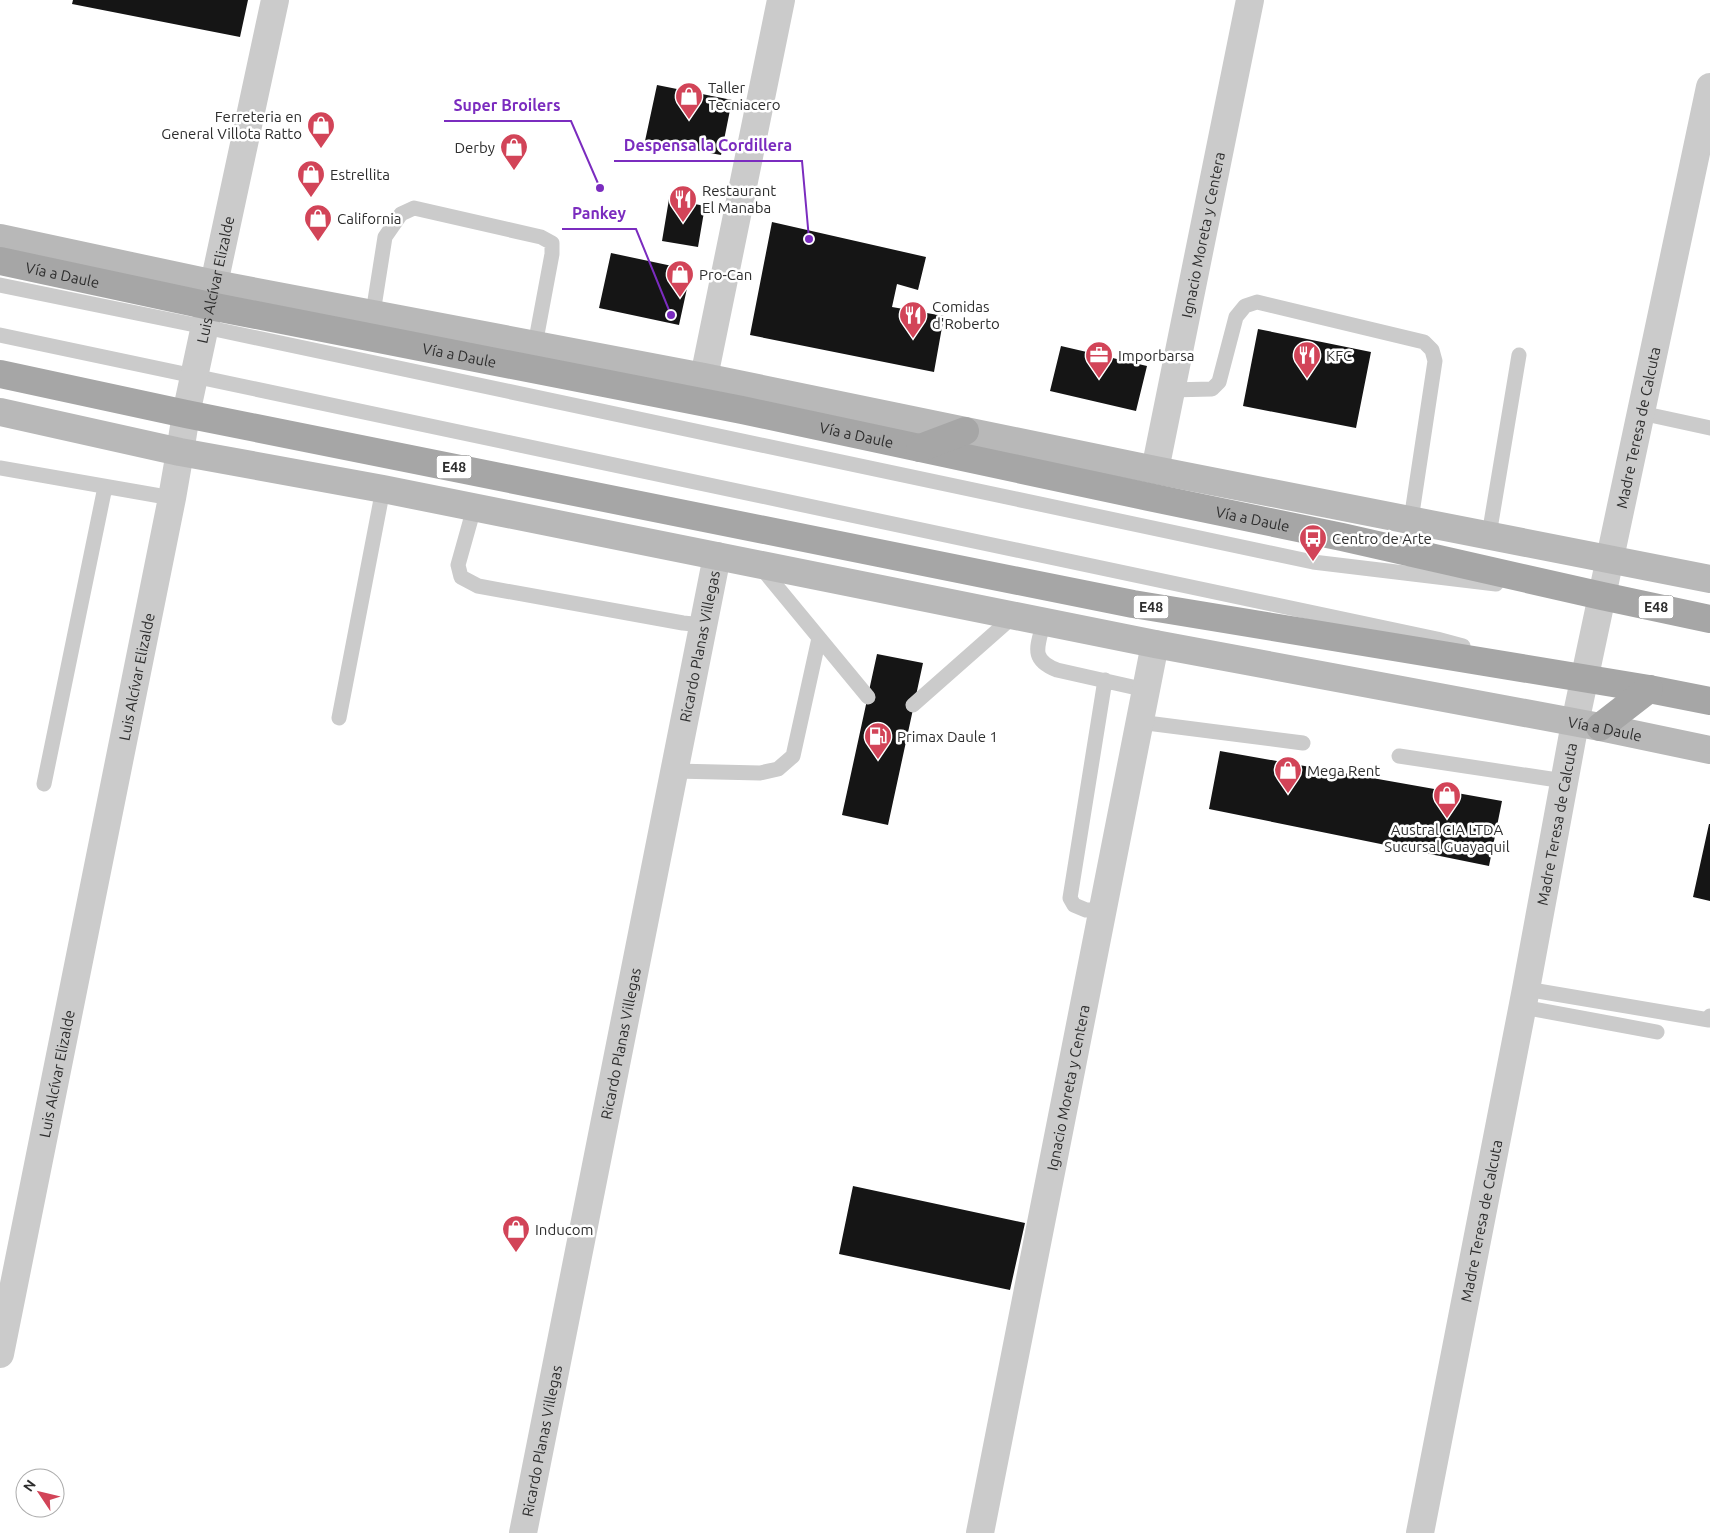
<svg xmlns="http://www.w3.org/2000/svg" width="1710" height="1533" font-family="Ubuntu,sans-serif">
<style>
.building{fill:#151515}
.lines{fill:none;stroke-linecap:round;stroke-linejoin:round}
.service{stroke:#cbcbcb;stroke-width:15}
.minor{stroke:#cbcbcb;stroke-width:28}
.tertiary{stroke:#cbcbcb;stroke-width:28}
.secondary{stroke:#b8b8b8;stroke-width:28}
.primary{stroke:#a6a6a6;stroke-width:28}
.labels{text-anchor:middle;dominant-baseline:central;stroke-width:5;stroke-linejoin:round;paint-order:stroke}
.shield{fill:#fff;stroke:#6d6d6d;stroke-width:1}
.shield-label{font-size:14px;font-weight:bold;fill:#2e2e2e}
.poi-label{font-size:15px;fill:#2e2e2e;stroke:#fff;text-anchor:start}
.street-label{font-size:15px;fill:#2e2e2e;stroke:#fff}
.leader{fill:none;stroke:#7b2cbf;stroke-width:2}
.callout-dot{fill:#7b2cbf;stroke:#fff;stroke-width:2}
.callout-label{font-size:16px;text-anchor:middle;font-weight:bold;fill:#7b2cbf;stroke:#fff;stroke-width:5;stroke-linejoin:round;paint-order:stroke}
</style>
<rect width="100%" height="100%" fill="#fff"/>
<path class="building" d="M73,0H248L240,37L72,4Z
M657,85L732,100L721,155L645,141Z
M669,199L705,206L698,247L662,241Z
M772,222L926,257L918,290L897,284L892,307L944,316L934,372L750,335Z
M611,253L691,270L679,325L599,308Z
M1258,329L1371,352L1356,428L1243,406Z
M1061,346L1147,366L1136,411L1050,391Z
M877,654L923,663L888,825L842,815Z
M1220,751L1502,801L1489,866L1209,809Z
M1709,824H1710V901L1693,897Z
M853,1186L1025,1223L1010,1290L839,1254Z"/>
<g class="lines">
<path class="service" d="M0,285L205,327L1313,562L1496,584
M373,313L385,237L401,214L414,208L541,237L552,243V254L535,345
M0,335L1437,639L1463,646
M1170,390L1212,389L1219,382L1236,317L1245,306L1257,302L1424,342L1432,350L1435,361L1411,520
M1641,413L1710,428
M0,468L172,498
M474,508L458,565L461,577L478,586L683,623L703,625
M1489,535L1519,355
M759,565L868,697
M1044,621C1038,646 1029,659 1057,670L1146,690
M913,705L1015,615
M339,718L383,489
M1139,722L1303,743
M1399,756L1564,781
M675,771L760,773L778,769L793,756L819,638
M44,784L105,487
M1103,910H1086L1074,905L1070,898L1105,680
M1526,989L1709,1020L1710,1016
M1523,1007L1657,1032"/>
<g class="minor">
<path d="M704,377L781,0"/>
<path id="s1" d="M1155,470L1250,0"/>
<path id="s2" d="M0,1354L172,498L180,452"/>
<path id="s3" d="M523,1533L717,556"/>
<path id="s4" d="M980,1533L1155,644"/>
<path id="s5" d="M1420,1533L1526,989L1575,723"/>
</g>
<g class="tertiary">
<path id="s6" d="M180,452L186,414L275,0"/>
<path id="s7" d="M1575,723L1710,87"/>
</g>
<g class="secondary">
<path d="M0,238L215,284L704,377L1155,470L1710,579"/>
<path id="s8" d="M0,412L180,452L383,489L1155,644L1600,727L1710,750"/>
</g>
<g class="primary">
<path id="s9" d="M0,261L210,306L742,410L1149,497L1342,537L1602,596L1710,619"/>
<path d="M0,374L186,414L1133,604L1649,689L1710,701"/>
<path d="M920,448L965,431"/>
<path d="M1600,727L1649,689"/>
</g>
</g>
<defs>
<g id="shop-pin" transform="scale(1.4375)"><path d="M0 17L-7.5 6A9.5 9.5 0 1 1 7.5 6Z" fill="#d24458" stroke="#fff"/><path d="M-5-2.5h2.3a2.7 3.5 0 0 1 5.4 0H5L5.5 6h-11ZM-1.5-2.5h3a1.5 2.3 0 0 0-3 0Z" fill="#fff"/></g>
<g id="restaurant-pin" transform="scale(1.4375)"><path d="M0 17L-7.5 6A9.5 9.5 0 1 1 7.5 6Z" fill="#d24458" stroke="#fff"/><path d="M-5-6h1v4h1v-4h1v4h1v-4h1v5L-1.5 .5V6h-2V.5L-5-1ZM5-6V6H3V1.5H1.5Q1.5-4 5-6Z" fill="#fff"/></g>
<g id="office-pin" transform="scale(1.4375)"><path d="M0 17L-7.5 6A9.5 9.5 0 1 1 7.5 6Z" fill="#d24458" stroke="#fff"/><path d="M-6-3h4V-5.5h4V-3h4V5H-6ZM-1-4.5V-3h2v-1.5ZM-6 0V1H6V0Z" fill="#fff"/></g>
<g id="bus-pin" transform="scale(1.4375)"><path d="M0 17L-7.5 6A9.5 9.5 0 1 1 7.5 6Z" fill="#d24458" stroke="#fff"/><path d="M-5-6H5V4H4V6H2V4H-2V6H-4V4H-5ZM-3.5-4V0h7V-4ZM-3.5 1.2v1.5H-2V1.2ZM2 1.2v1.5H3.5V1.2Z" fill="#fff"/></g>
<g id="fuel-pin" transform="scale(1.4375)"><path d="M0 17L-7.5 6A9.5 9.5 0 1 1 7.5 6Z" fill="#d24458" stroke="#fff"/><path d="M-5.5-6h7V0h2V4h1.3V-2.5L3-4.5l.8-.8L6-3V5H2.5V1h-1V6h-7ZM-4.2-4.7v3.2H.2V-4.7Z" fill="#fff"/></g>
</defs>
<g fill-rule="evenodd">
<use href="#shop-pin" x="689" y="96"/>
<use href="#shop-pin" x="321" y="125"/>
<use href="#shop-pin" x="514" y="147"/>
<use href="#shop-pin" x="311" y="174"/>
<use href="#restaurant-pin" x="683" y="199"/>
<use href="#shop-pin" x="318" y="218"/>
<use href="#shop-pin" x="680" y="274"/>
<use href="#restaurant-pin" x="913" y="315"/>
<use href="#office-pin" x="1099" y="355"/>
<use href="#restaurant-pin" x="1307" y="355"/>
<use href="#bus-pin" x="1313" y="538"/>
<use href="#fuel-pin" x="878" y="736"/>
<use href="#shop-pin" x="1288" y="770"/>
<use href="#shop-pin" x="1447" y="795"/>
<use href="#shop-pin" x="516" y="1229"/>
</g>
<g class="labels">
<g class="shield">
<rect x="436.5" y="455.5" width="35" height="23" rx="4"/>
<rect x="1133.5" y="595.5" width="35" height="23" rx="4"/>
<rect x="1638.5" y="595.5" width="35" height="23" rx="4"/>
</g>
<g class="shield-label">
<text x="454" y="467">E48</text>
<text x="1151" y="607">E48</text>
<text x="1656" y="607">E48</text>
</g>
<g class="poi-label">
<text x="708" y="87">Taller<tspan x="708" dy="17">Tecniacero</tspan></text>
<text x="302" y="116" text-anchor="end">Ferreteria en<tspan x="302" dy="17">General Villota Ratto</tspan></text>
<text x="495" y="147" text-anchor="end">Derby</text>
<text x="330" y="174">Estrellita</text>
<text x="702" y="190">Restaurant<tspan x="702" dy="17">El Manaba</tspan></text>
<text x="337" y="218">California</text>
<text x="699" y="274">Pro-Can</text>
<text x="932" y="306">Comidas<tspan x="932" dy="17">d'Roberto</tspan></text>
<text x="1118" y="355">Imporbarsa</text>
<text x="1326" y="355">KFC</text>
<text x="1332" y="538">Centro de Arte</text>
<text x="897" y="736">Primax Daule 1</text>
<text x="1307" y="770">Mega Rent</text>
<text x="1447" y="829" text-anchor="middle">Austral CIA LTDA<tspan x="1447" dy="17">Sucursal Guayaquil</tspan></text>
<text x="535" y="1229">Inducom</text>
</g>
<g class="street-label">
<text stroke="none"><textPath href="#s1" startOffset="240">Ignacio Moreta y Centera</textPath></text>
<text stroke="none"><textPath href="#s9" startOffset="64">Vía a Daule</textPath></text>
<text stroke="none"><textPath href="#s6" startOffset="176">Luis Alcívar Elizalde</textPath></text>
<text stroke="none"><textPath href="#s9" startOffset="469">Vía a Daule</textPath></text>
<text stroke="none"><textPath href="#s7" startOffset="302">Madre Teresa de Calcuta</textPath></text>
<text stroke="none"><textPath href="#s9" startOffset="874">Vía a Daule</textPath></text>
<text stroke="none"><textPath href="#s9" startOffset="1279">Vía a Daule</textPath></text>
<text stroke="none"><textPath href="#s3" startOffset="904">Ricardo Planas Villegas</textPath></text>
<text stroke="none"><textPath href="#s2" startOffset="691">Luis Alcívar Elizalde</textPath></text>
<text stroke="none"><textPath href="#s8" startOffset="1636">Vía a Daule</textPath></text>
<text stroke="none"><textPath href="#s5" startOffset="722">Madre Teresa de Calcuta</textPath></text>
<text stroke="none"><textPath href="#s3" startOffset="499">Ricardo Planas Villegas</textPath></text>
<text stroke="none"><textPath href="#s2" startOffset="286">Luis Alcívar Elizalde</textPath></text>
<text stroke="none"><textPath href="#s4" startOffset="454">Ignacio Moreta y Centera</textPath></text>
<text stroke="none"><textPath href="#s5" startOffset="318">Madre Teresa de Calcuta</textPath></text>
<text stroke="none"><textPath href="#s3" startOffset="94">Ricardo Planas Villegas</textPath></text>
</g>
</g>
<path class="leader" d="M600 188L571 121H444M809 239L802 161H614M671 315L636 229H562"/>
<g class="callout-dot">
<circle cx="600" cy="188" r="5"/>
<circle cx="809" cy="239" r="5"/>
<circle cx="671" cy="315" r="5"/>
</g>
<g class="callout-label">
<text x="507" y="111">Super Broilers</text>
<text x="708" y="151">Despensa la Cordillera</text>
<text x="599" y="219">Pankey</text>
</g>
<g transform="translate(40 1493) rotate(305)"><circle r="24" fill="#ffffff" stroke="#ababab"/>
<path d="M0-4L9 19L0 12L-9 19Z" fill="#d24458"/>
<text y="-8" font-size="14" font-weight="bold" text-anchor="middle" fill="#2e2e2e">N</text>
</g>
</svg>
